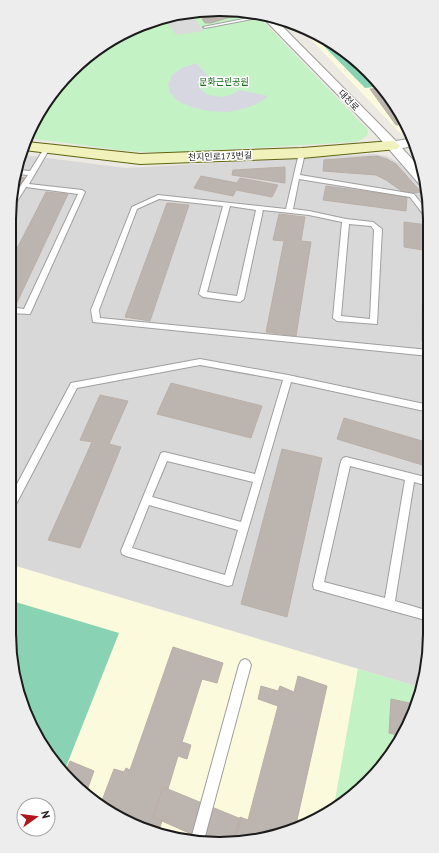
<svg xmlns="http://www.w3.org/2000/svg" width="439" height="853" font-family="'PT Sans','Noto Sans KR',sans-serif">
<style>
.residential{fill:#d9d8d9}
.education{fill:#fbfadc}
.park{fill:#c3f2c5}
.pitch{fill:#89d2b4}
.parking{fill:#dbdbdb}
.plaza{fill:#d7d7e1}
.building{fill:#bcb4af;stroke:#bbafa6}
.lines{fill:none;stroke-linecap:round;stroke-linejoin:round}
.lane-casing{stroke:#9f9f9f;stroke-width:2}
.street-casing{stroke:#9f9f9f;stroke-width:2}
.secondary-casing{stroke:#5e6411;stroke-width:2}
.lane{fill:#fff;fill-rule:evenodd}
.street{fill:#fff;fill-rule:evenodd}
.secondary{fill:#f0f1bb;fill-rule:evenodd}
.labels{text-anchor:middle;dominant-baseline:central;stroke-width:3;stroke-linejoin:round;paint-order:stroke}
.far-park-label{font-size:9px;fill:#176c1c;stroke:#fff}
.far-street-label{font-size:9px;fill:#1b1b1b;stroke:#fff}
.rim{fill:none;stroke:#1b1b1b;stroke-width:2}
</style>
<rect width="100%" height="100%" fill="#ece8e2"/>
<path class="residential" d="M373,154L387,156L399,163L428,194L430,647L419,687L9,564V206L23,155L126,168Z"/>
<path class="education" d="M304,28L313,31L358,61L387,92L412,135L406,136L398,131L302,30Z
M9,564L358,669L334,807L300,828L233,844L165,837L103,809L53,762L20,701L9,633Z"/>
<path class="park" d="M233,9L258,16L367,129L368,134C364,139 360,141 354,142L169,153L127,151L28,138L31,126L81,61L152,20Z
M358,669L419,687L408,727L358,792L334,807Z"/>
<path class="pitch" d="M323,38L358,61L382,86L365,88L318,40Z
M9,600L119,633L64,772L53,762L20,701L9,633Z"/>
<path class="parking" d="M194,18L204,31L176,35L167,22Z"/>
<path class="plaza" d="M196,63L208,76L200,80L198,84L199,88L208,95L223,97L230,95L240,90L268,96L259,103L246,108L228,112L209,111L191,107L178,101L170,93L168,84L172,75L182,68Z"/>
<path class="building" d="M233,9L253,15L227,18L211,23H205L202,19L205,18L202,14Z
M383,88L387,92L405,124L396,125L370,89Z
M377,156L387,159L396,164L421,192L406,194L386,180L376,175L323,171L324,160Z
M285,167V183L232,175L233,170Z
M201,176L237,183L240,178L278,185L272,197L236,190L233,196L194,188Z
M17,177L25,178L17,191L14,190Z
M326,186L407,197L406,211L323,200Z
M46,192L68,194L14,309L9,308V264Z
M167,203L189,205L150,321L125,317Z
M279,214L305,217L301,241L311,242L296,336L266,332L284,241L273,240Z
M404,222L428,225L429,342L422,341L423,250L404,247Z
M171,383L262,406L251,438L157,414Z
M100,395L128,401L109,444L121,447L80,548L48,540L92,442L80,440Z
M344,418L429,443V467L337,439Z
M282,449L322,458L287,617L241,604Z
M173,647L223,663L217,683L202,679L182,742L191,745L187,759L178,756L168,789L163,787L153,817L162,821L158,833L114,814L116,808L101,803L114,769L124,772L126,768L130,770Z
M298,676L327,686L295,829L233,844L240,817L248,820L278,706L258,699L261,686L278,691L280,686L294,692Z
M391,699L414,704L408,727L401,736L389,733Z
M70,761L94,771L86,793L65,773Z
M163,787L241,819L233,844L207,841L153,817Z"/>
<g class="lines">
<g class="lane-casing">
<path id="lane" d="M258,16L263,17L205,28L203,27Z
M45,147L50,148L29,184L82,190L85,192L30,314L9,313V307L24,309L78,194L26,187L16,203L10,204L11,200L28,175L18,174L19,170L30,171Z
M302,151L305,153L300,175L414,194L428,212V218H426L410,197L299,179L293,209L309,211L346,219L373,222L382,229L377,324L337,321L333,318L342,222L309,215L263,210L244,299L240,302L203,297L199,294L223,206L159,199L137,209L99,310L100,318L429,350V356L93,322L91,310L132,207L158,195L286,209L299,153ZM230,206L256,210L237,296L207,292ZM349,224L371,226L374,230L370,319L341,316Z
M200,359L288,375L429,405V412L291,382L233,581L232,585L228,586L126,556L122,554L121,551L161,453L164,452L255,474L283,380L200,365L77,388L13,510L9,511V499L71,383ZM167,461L253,482L241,522L152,497ZM149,505L238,530L225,575L132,548Z
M346,457L429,478V486L414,482L395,601L429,611V621L314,589L313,585L341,461L343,458ZM350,466L405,480L385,598L324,582Z
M245,659L249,661L251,665L204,840L191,839L239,665L241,661Z"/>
</g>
<g class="street-casing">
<path id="street" d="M265,18L278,22L396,141L414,138L416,146L402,148L423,171L427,186L420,185L375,133L266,21Z"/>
</g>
<g class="secondary-casing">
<path id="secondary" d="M392,141L397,143L400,146L397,149L302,158L140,164L24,150L27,142L140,154L302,148Z"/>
</g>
<use href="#lane" class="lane"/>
<use href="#street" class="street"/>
<use href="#secondary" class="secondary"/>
</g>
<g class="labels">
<g class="far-park-label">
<text x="224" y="81">문화근린공원</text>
</g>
<g class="far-street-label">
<text transform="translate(349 100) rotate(46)">대천로</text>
<text transform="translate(220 156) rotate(-2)">천지인로173번길</text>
</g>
</g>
<path d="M0 0H439V853H0ZM219 16H220A203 203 0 0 1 423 219V634A203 203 0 0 1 220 837H219A203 203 0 0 1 16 634V219A203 203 0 0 1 219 16Z" fill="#ededed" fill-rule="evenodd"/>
<path class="rim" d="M219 16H220A203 203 0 0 1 423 219V634A203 203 0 0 1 220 837H219A203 203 0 0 1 16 634V219A203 203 0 0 1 219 16Z"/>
<g transform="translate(36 817) rotate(76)"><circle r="19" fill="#ffffff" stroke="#a4a4a4"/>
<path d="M0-3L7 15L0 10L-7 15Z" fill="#b0171b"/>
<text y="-6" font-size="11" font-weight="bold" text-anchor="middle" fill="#1b1b1b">N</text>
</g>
</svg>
